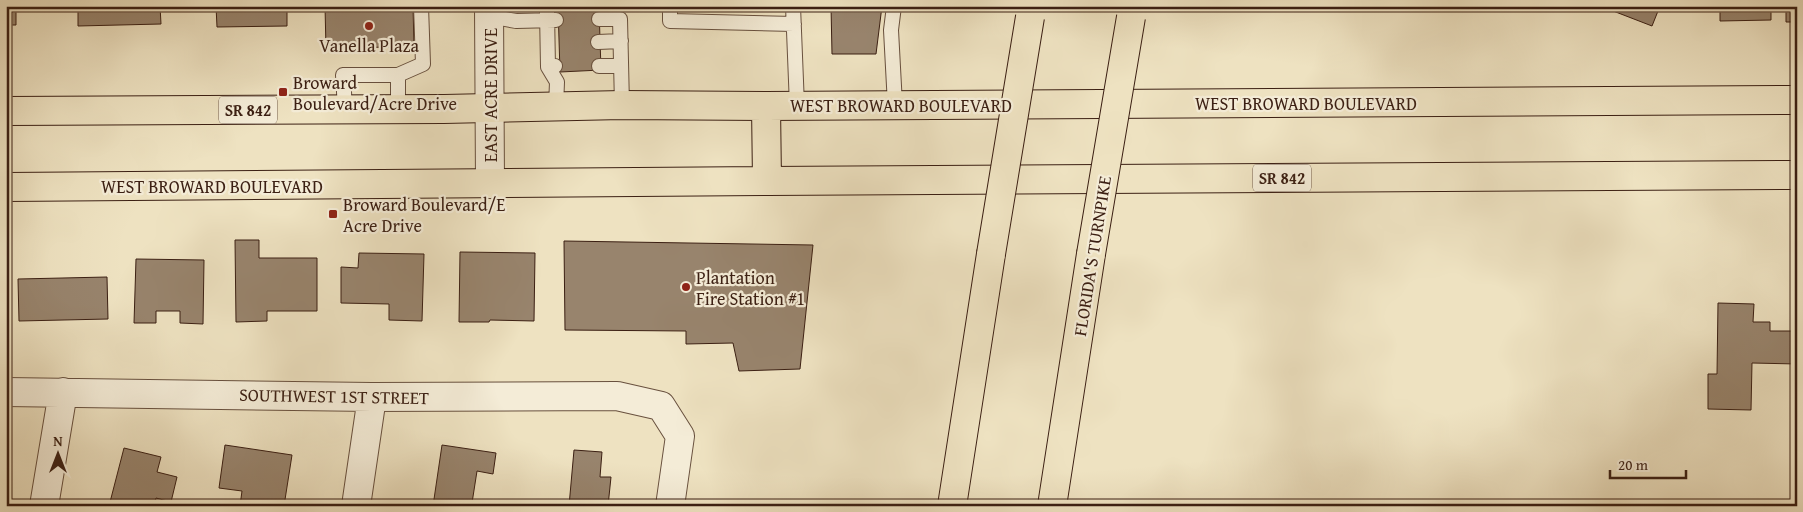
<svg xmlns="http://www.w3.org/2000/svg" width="1803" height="512" font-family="'Gentium Book Plus',serif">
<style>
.building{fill:#98846d;stroke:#3b1f13}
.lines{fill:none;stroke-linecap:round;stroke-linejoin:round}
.service-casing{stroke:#68503e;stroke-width:16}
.minor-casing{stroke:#68503e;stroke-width:30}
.tertiary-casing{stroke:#68503e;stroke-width:30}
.primary-casing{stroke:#3b1f13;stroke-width:30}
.motorway-casing{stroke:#3b1f13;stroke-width:30}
.service{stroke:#f4ecd7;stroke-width:14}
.minor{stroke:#f4ecd7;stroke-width:28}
.tertiary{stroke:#f4ecd7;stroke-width:28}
.primary{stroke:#eee2c1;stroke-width:28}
.motorway{stroke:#eee2c1;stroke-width:28}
.motorway-bridge-casing{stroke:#3b1f13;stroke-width:30;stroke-linecap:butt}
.motorway-bridge{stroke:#eee2c1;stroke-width:28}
.poi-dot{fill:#8f2418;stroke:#f4ecd7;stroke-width:2}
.labels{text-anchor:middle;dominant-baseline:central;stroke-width:4.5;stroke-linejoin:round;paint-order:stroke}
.shield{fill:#f4ecd7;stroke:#725c4e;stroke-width:1}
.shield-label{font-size:16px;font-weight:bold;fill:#3b1f13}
.poi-label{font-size:18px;fill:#3b1f13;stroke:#f4ecd7;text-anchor:start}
.street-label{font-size:18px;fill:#3b1f13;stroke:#f4ecd7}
</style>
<rect width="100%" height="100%" fill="#eee2c1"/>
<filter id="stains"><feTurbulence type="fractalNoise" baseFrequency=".004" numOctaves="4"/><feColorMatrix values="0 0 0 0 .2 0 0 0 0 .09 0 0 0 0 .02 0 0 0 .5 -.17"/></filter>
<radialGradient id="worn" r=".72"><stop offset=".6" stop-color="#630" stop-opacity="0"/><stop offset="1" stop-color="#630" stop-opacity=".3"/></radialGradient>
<path class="building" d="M6,6H16V25H6Z
M78,6H160L161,24L78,26Z
M216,6H287V26L217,27Z
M325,6H413L414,46L326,49Z
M522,6H623L599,8L601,70L560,72L558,7L522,9Z
M831,6H882L876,54H832Z
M1608,6H1660L1652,26L1608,9Z
M1720,6H1771V20L1720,21Z
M1786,6H1797V22H1786Z
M235,240H259V258H317V311H267V321L236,322Z
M564,241L813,245L800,369L739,371L733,343L686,344V331L565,330Z
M460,252L535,253L534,321L490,320L489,322H459Z
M359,253L424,254L422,321L389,320V304L341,303V267L358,268Z
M136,259L204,260L203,324L180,323V311H156V323H134Z
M107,277L108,319L19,321L18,279Z
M1718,303L1754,304L1753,322H1770V331H1793V320H1797V364L1752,363L1751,410L1708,409V374H1717Z
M225,445L292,455L284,506H240L242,491L219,488Z
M442,445L496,453L493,474L477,471L472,503L487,506H433Z
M124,448L161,457L157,472L177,477L171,502L156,498L154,506H109Z
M574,450L602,452L600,477H611L608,506H569Z"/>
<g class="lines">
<g class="service-casing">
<path id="service" d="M670,6V21L794,24
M793,6L797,106
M894,6L891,30L895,105
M547,12L548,67L555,66
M489,16L516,21L556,20
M599,19H620L622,105
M598,42L621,41
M599,66H621
M548,67L557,82L556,107
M398,75L423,64L421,6
M345,109L343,75H398V109"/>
</g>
<g class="minor-casing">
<path id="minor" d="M6,392L372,397L617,396L661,406L680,436L670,506
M44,506L63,392
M356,506L372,397"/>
</g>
<g class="tertiary-casing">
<path id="tertiary" d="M489,6L490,184"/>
</g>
<g class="primary-casing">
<path id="primary" d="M766,106L767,181
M6,111L444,109L622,105L766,106L1797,100
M6,187L767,181L1797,175"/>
</g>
<g class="motorway-casing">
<path id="motorway" d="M952,506L991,254
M1052,506L1091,254"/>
</g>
<use href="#service" class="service"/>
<use href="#minor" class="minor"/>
<use href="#tertiary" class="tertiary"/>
<use href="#primary" class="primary"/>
<use href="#motorway" class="motorway"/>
<g class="motorway-bridge-casing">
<path id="motorway-bridge" d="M991,254L1030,17
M1091,254L1131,17"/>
</g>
<use href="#motorway-bridge" class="motorway-bridge"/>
</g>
<g class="poi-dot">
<circle cx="369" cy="26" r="5"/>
<rect x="278" y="87" width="10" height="10" rx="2.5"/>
<rect x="328" y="209" width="10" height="10" rx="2.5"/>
<circle cx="686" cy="287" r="5"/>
</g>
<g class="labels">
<g class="shield">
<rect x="219" y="96.5" width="58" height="27" rx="4"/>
<rect x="1253" y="164.5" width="58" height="27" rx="4"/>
</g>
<g class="shield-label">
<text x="248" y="110">SR 842</text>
<text x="1282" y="178">SR 842</text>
</g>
<g class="poi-label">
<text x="369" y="45" text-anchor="middle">Vanella Plaza</text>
<text x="293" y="82">Broward<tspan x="293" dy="21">Boulevard/Acre Drive</tspan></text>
<text x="343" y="204">Broward Boulevard/E<tspan x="343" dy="21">Acre Drive</tspan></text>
<text x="696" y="277">Plantation<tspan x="696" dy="21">Fire Station #1</tspan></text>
</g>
<g class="street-label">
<text transform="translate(490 95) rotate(-90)">EAST ACRE DRIVE</text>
<text x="1306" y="103">WEST BROWARD BOULEVARD</text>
<text x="901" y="105">WEST BROWARD BOULEVARD</text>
<text x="212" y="186">WEST BROWARD BOULEVARD</text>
<text transform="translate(1092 256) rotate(-81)">FLORIDA'S TURNPIKE</text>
<text transform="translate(334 396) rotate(1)">SOUTHWEST 1ST STREET</text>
</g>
</g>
<rect width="1803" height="512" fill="none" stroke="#eee2c1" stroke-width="25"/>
<rect x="8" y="8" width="1788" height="497" fill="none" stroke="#3b1f13" stroke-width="2.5"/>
<rect x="12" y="12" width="1778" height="487" fill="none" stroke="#3b1f13"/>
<g transform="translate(58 454)" stroke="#f4ecd7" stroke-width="4" paint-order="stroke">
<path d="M0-4L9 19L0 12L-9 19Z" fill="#3b1f13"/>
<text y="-8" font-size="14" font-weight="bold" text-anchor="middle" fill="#3b1f13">N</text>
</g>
<path d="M1610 470v8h76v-8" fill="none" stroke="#3b1f13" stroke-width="2.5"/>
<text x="1618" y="470" font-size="15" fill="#3b1f13" stroke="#f4ecd7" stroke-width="4" paint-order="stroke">20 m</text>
<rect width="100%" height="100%" filter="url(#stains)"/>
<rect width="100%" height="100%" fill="url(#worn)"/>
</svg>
